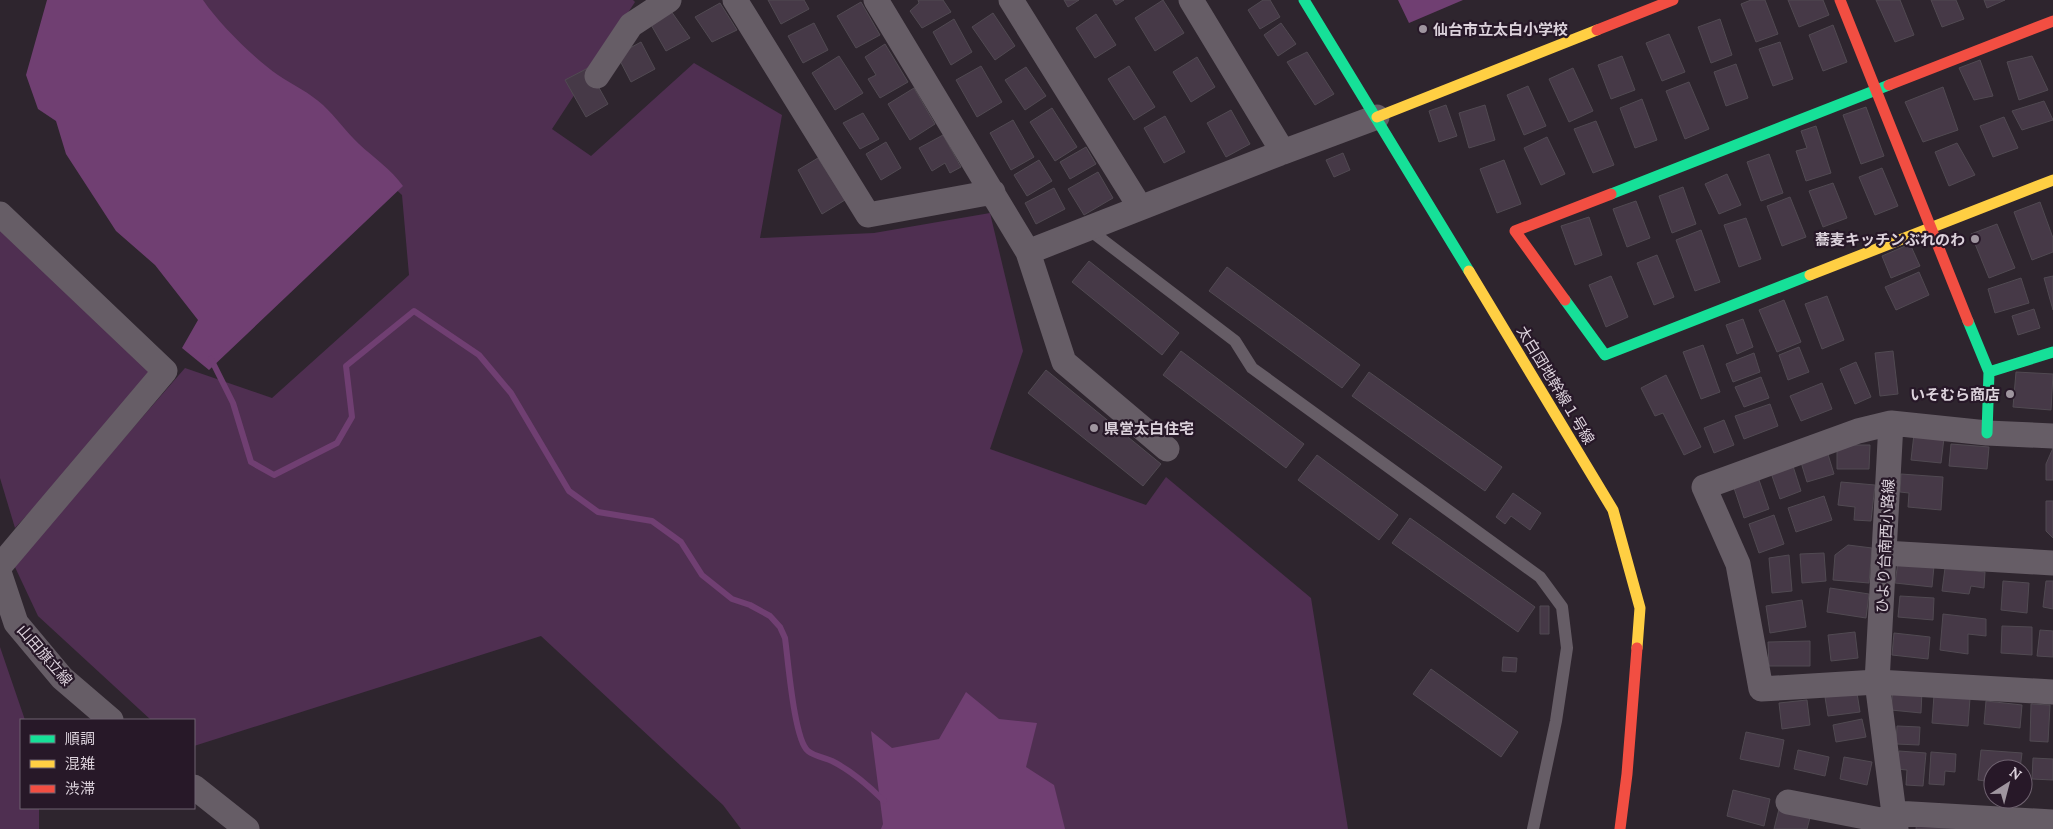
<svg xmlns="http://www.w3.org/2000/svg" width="2053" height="829" font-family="Lora,'Noto Sans JP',serif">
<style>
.green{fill:#4f2f51}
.water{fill:#703f72}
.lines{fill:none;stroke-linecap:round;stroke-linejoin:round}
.stream{stroke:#703f72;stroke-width:6}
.building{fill:#463947;stroke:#514a52}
.lane{stroke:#665d66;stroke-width:12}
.street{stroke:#665d66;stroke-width:25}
.fast{stroke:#16e098;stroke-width:11}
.slow{stroke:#ffcf43;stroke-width:11}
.jam{stroke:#f24e42;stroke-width:11}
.poi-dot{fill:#9f959f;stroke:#271828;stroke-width:2}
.labels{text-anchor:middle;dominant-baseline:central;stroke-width:4.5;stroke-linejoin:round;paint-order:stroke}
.poi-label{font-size:15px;font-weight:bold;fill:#dcd2dc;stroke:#271828;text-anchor:start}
.street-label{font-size:15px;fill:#dcd2dc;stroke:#271828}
</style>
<rect width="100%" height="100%" fill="#2e252e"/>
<path class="green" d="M186,0H633L635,2L552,129L591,156L694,63L782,115L760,238L874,233L990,213L1023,351L990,449L1146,505L1166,477L1311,598L1348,829H741L723,805L541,636L194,746V720H151L38,616L14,565L185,368L272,398L409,275L402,195Z
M0,221L162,370L15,528L0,478Z
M0,647L25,720H21V808H39V829H0Z"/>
<path class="water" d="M47,0H203C220,25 254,58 278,75C293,85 310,93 323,105C336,117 346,132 359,144C374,158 391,169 403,186L209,370L182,348L198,320L155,265L116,231L66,154L56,121L38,109L26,75Z
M1398,0H1463L1409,23Z
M966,692L999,719L1037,723L1026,767L1054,785L1065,829H881L883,824L871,731L892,748L939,739Z"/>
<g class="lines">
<path class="stream" d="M211,359L233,403L251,462L274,475L337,443L352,417L346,366L414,311L479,355L511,393L569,491L598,512L652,521L681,542L702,575L732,599L750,605L770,616L780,627L785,638C788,659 794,740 808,751C814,756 825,758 832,761C852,771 869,786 884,801"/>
</g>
<path class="building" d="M768,0H804L809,9L781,24Z
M918,0H943L951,12L922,28L910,11L919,3Z
M1064,0H1079L1068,7Z
M1113,0H1124L1116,5Z
M1163,0L1184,33L1155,51L1135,18Z
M1263,0H1270L1280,17L1260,29L1248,10Z
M1751,0H1765L1778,34L1756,42L1741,4Z
M1788,0H1823L1829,15L1799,27Z
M1876,0H1900L1914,35L1895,42Z
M1931,0H1956L1964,19L1942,27Z
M1984,0H2005L1987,8Z
M861,2L880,35L856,48L837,16Z
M720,3L737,30L712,42L695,17Z
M671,11L690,38L666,51L650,23Z
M993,13L1015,46L995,60L972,27Z
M1096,14L1116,45L1095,58L1076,28Z
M954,19L972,52L951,65L933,32Z
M1720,19L1732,55L1711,63L1698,27Z
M814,23L828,50L803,63L788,36Z
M1281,23L1296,44L1278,56L1264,35Z
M1833,25L1847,62L1823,71L1809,35Z
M1669,34L1685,72L1662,81L1646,43Z
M641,42L655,69L631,82L617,55Z
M1780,42L1793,79L1773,86L1759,49Z
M885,44L908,82L880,98L868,79L876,75L865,57Z
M1307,52L1334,94L1315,105L1287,62Z
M839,56L863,93L835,110L812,73Z
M1622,56L1635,90L1611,99L1598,65Z
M2032,56L2048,90L2019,100L2007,62Z
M1197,57L1215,87L1191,102L1173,72Z
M1980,60L1993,96L1974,100L1959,68Z
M1736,64L1748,98L1726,106L1714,72Z
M981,66L1002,102L977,117L956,80Z
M1129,66L1155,107L1134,120L1108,79Z
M1026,67L1046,96L1025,110L1005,80Z
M588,68L608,104L586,117L565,80Z
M1573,68L1593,111L1569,122L1549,79Z
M1689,82L1709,129L1685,139L1666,91Z
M1528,86L1546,126L1524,135L1507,95Z
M1943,87L1958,130L1923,142L1905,102Z
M914,88L935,124L910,140L888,104Z
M1642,99L1657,140L1635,148L1620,108Z
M2044,101L2053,120L2022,130L2012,111Z
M1446,105L1457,136L1439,142L1429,111Z
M1485,105L1495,140L1469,148L1459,113Z
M1866,107L1884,156L1861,164L1843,115Z
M1052,108L1077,147L1055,161L1030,122Z
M1231,110L1250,144L1226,157L1207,123Z
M863,113L879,139L860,149L843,123Z
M1165,116L1185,152L1164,163L1144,128Z
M2004,117L2018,148L1993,157L1980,126Z
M1013,120L1034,157L1011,170L990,133Z
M1596,121L1614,165L1593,173L1574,129Z
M1816,126L1831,173L1806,181L1796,151L1807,148L1801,131Z
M943,135L961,167L950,173L945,163L932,171L919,148Z
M1547,137L1565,174L1541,185L1524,148Z
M886,142L901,168L881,180L866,154Z
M1957,143L1975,175L1949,186L1935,152Z
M1086,147L1096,164L1070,179L1060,162Z
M1343,153L1350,170L1334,177L1326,160Z
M1769,154L1783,193L1761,201L1747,162Z
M818,158L845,200L822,214L798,170Z
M1039,160L1052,181L1027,196L1014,175Z
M1504,160L1521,204L1497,213L1480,169Z
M1882,168L1898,206L1875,215L1859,177Z
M1098,172L1113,198L1084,215L1068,189Z
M1727,174L1741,205L1719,214L1705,184Z
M1833,183L1847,218L1823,227L1809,191Z
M1683,187L1696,224L1672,233L1659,196Z
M1054,188L1065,209L1036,224L1025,203Z
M1790,197L1806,237L1782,246L1767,206Z
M1636,201L1650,238L1627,247L1613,209Z
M2040,202L2053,238V252L2032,260L2014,212Z
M1589,217L1602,255L1575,265L1561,226Z
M1746,218L1761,259L1739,267L1724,225Z
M1997,224L2015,268L1989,278L1971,234Z
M1701,230L1720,282L1695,291L1676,240Z
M1910,244L1920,266L1891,278L1882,256Z
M1657,255L1674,297L1654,305L1637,263Z
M1089,261L1179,333L1162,355L1072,282Z
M1227,267L1360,365L1342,388L1209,291Z
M1919,272L1929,295L1896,310L1885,287Z
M1611,276L1628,317L1606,327L1589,285Z
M2053,276V310L2044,278Z
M2021,278L2029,303L1995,313L1988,289Z
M1827,296L1844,340L1822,349L1805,304Z
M1784,300L1801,342L1777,352L1759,310Z
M2034,309L2040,328L2018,335L2012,316Z
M1743,319L1753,347L1737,354L1726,325Z
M1703,345L1720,392L1701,399L1683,352Z
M1799,347L1809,372L1788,380L1779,355Z
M1181,351L1304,444L1286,468L1163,375Z
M1893,351L1898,394L1880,396L1875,353Z
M1754,353L1760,372L1733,382L1726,364Z
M1856,362L1871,397L1855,404L1840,369Z
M1046,370L1161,464L1143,486L1028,393Z
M1369,372L1502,467L1485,491L1352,396Z
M2016,372L2053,374L2051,410L2013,407Z
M1666,375L1701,447L1684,455L1663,413L1655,416L1641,388Z
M1761,377L1769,398L1744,407L1735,387Z
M1822,383L1832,409L1801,421L1790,396Z
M1770,404L1778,426L1744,439L1735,416Z
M1724,420L1734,445L1714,453L1704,428Z
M1914,434L1944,438L1941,463L1911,460Z
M1951,444L1989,447L1987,469L1949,466Z
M1837,445H1870L1869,469H1837Z
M2053,448V480H2046V464Z
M1827,451L1834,474L1807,482L1800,459Z
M1317,455L1398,515L1379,540L1298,480Z
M1792,463L1801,491L1780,499L1770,470Z
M1901,474L1943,477L1941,510L1908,507L1909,493L1900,492Z
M1758,477L1769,509L1744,518L1733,485Z
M1841,482L1875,485L1871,521L1854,520L1855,507L1838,505Z
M1513,493L1541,513L1530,530L1511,516L1505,524L1496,517Z
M1824,496L1832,520L1796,532L1788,508Z
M2046,501H2053V538L2046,531Z
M1774,515L1784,544L1759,553L1749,524Z
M1410,518L1535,607L1518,632L1392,543Z
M1848,545L1872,548L1869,583L1833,580L1835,555Z
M1824,553L1826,581L1802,583L1800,554Z
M1789,555L1792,591L1772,593L1769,558Z
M1898,562L1934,566L1932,587L1895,583Z
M1945,568L1985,572L1984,588L1971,586L1969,594L1942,591Z
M2003,581L2029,583L2027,613L2001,610Z
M2046,581H2053V609L2043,607Z
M1830,588L1869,594L1866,618L1827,612Z
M1900,596L1934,598L1933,620L1898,617Z
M1802,600L1806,627L1770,633L1766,606Z
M1540,606H1549V634H1540Z
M1943,614L1986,619V636L1968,634V654L1940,650Z
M2002,626L2032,627V655L2001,653Z
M2040,630L2053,631V657L2037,656Z
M1855,632L1858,658L1831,661L1828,635Z
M1894,633L1930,637L1928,659L1892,655Z
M1810,641V666H1769L1768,642Z
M1503,657L1517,658L1516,672L1502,671Z
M1431,669L1518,732L1501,757L1413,694Z
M1893,688L1922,690L1921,713L1891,710Z
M1857,693L1860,712L1828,716L1825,697Z
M1934,695L1970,698L1968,726L1932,723Z
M1807,700L1810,725L1782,729L1779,703Z
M1986,701L2022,705L2020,728L1984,724Z
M2031,704L2050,705L2048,742L2030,741Z
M1862,719L1866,737L1836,742L1833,725Z
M1897,726L1920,727L1919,745L1896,744Z
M1746,732L1784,740L1779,767L1740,759Z
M1798,750L1829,757L1825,776L1794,769Z
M1981,750L2022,753L2020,769H1993V782L1978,780Z
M1899,751L1926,753L1923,786L1906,785L1907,770L1897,769Z
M1931,752L1956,754L1955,772L1945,771L1944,785L1929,784Z
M1844,757L1872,762L1867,785L1840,779Z
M2033,758L2053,759V780L2032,779Z
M1733,790L1770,799L1764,826L1727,816Z
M1780,805L1811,814L1807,829H1774Z
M1917,820L1956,829H1916Z"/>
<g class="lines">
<path class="lane" d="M1087,228L1235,341L1252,368L1540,577L1562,607L1567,648L1556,721L1533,829"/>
<path class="street" d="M735,0L868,215L993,192
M876,0L1028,252L1064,362L1167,449
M1011,0L1140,207
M1191,0L1283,152
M597,76L631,25L669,0
M0,214L165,371L0,566
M1028,252L1283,152L1377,117
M1891,423L1858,431L1704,487L1738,564L1761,689L1877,682L2053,692
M1884,553L2053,563
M0,575L16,623L62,678L111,720
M194,787L247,829
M1788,802L1896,823
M1895,813L2053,822
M1896,829L1877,682L1891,423L1987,433L2053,436"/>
<path class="fast" d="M1304,0L1469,271
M1611,194L1889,85
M1565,300L1605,355L1810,275
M1968,321L1989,372L1987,433
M1989,372L2053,352"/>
<path class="slow" d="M1377,117L1597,30
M1469,271L1613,510L1640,608L1637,648
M1810,275L2053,180"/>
<path class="jam" d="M1840,0L1968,321
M1597,30L1673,0
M1889,85L2053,21
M1565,300L1515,231L1611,194
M1620,829L1627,774L1637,648"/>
</g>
<g class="poi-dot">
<circle cx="1423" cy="29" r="5"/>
<circle cx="1975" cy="239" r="5"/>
<circle cx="2010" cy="394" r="5"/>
<circle cx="1094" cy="428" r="5"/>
</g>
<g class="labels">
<g class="poi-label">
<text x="1433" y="29">仙台市立太白小学校</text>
<text x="1965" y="239" text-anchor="end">蕎麦キッチンぶれのわ</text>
<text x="2000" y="394" text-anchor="end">いそむら商店</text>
<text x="1104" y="428">県営太白住宅</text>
</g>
<g class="street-label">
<text transform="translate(1556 385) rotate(59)">太白団地幹線１号線</text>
<text transform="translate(1885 546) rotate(-87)">ひより台南西小路線</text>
<text transform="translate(45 655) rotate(49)">山田旗立線</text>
</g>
</g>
<rect x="20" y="719" width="175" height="90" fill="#271828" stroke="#6f6270"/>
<rect x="30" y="735" width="25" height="8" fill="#16e098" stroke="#6f6270"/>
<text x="65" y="744" font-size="15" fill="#dcd2dc">順調</text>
<rect x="30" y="760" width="25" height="8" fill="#ffcf43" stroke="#6f6270"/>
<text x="65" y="769" font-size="15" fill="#dcd2dc">混雑</text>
<rect x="30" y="785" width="25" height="8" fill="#f24e42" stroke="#6f6270"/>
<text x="65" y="794" font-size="15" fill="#dcd2dc">渋滞</text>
<g transform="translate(2008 784) rotate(36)"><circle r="24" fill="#271828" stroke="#6f6270"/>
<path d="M0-4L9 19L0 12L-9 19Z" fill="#9f959f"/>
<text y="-8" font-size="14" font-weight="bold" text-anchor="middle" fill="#dcd2dc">N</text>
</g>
</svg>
